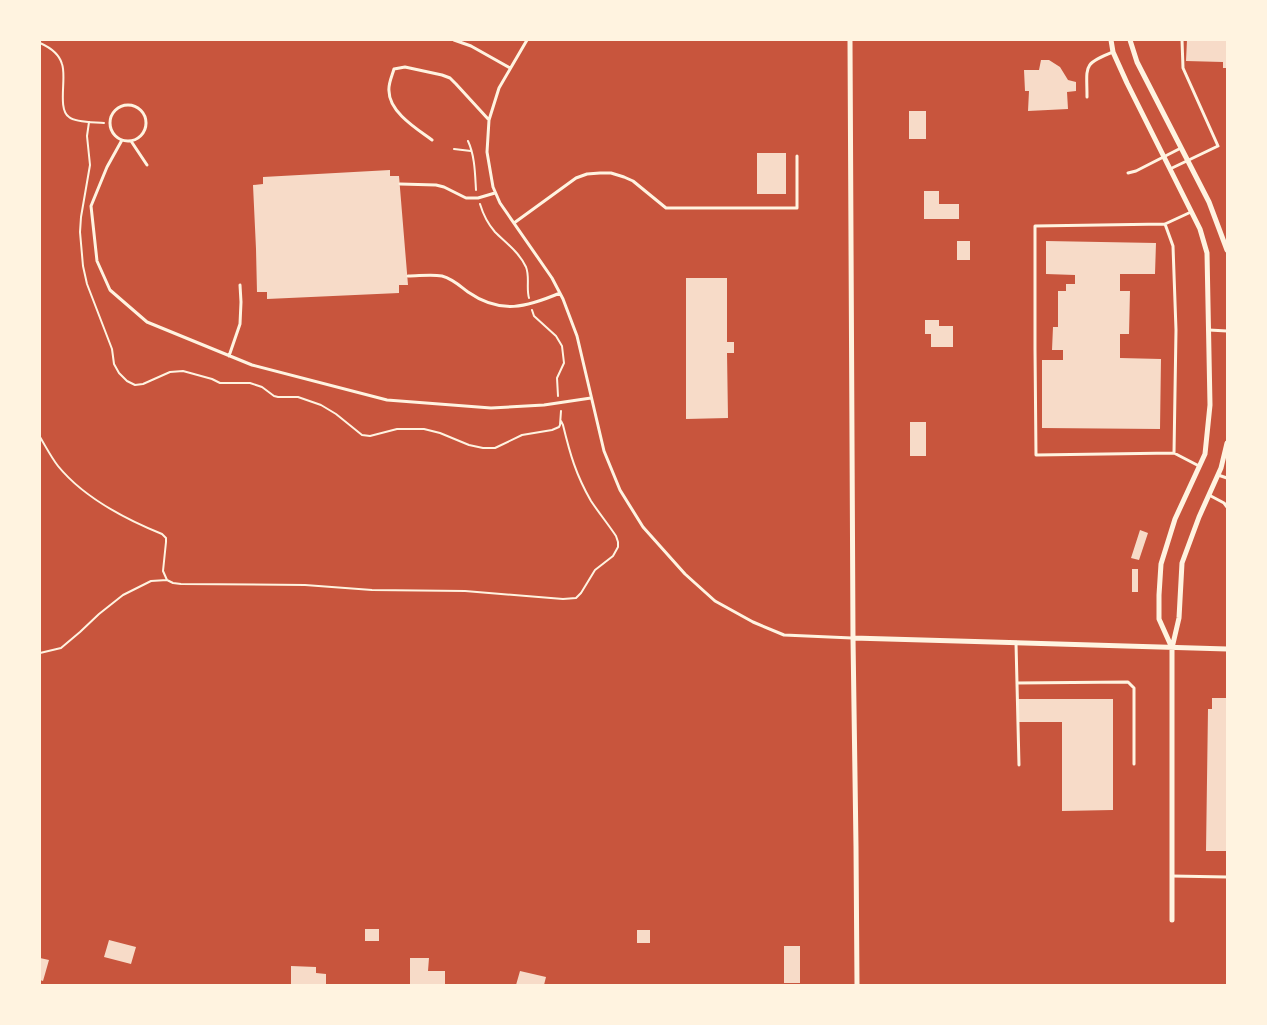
<svg xmlns="http://www.w3.org/2000/svg" width="1267" height="1025" font-family="'Archivo Narrow',sans-serif">
<style>
.building{fill:#f7dbc8}
.lines{fill:none;stroke-linecap:round;stroke-linejoin:round}
.path{stroke:#fff3e0;stroke-width:2}
.service{stroke:#fff3e0;stroke-width:3}
.minor{stroke:#fff3e0;stroke-width:5}
</style>
<rect width="100%" height="100%" fill="#c8553d"/>
<path class="building" d="M1187,40H1227V68H1223V62L1186,61Z
M1041,60H1049L1060,67L1068,80L1076,82V91L1067,92L1068,109L1028,111L1029,91H1025L1024,70H1039Z
M909,111H926V139H909Z
M757,153H786V194H757Z
M390,170V176H399L408,285H399V293L267,299V292H257L256,249L253,185L263,184V177Z
M924,191H939V204H959V219H924Z
M957,241H970V260H957Z
M1046,241L1156,243L1155,274H1120V291H1130L1129,334H1120V358L1161,359L1160,429L1042,428V360H1063V350H1052L1053,327H1058V291H1066V284H1075V275L1046,274Z
M686,278H727V342H734V353H727L728,418L686,419Z
M925,320H939V326H953V347H931V334H925Z
M910,422H926V456H910Z
M1140,530L1148,533L1139,560L1131,558Z
M1132,569H1138V592H1132Z
M1212,698H1227V851H1206L1208,709H1212Z
M1018,699H1113V810L1062,811V722H1018Z
M365,929H379V941H365Z
M637,930H650V943H637Z
M109,940L136,947L131,964L104,957Z
M784,946H800V983H784Z
M40,958L49,960L43,981L40,980Z
M410,958H429L428,971H445V985H410Z
M291,966L316,967V973L326,974V985H291Z
M520,971L546,977L544,985H516Z"/>
<g class="lines">
<path class="path" d="M40,43C49,47 59,53 62,64C67,77 57,109 69,117C76,123 95,122 104,123
M89,122L87,136L90,165L81,217L80,232L83,266L87,284L112,349L114,364L119,373L127,381L135,385L143,384L170,372L183,371L212,379L220,383H250L262,387L274,396L278,397H298L321,405L336,414L362,435L370,436L397,429H424L440,433L469,445L483,448H495L522,435L552,430L559,427L560,425L561,411
M468,141C475,156 475,174 476,190
M454,149L471,151
M480,204C483,214 488,224 495,232C506,243 519,252 526,267C530,277 526,288 529,298
M532,310L534,316L556,336L562,346L564,363L557,378L558,396
M40,437C46,447 51,457 58,466C84,498 125,519 162,534L166,538V542L163,571L167,580L173,583L181,584L305,585L372,590L465,591L563,599L576,598L581,593L595,570L613,556L618,547V542L616,536C608,524 599,513 591,501C576,475 570,454 563,425L561,421
M40,653L61,648L80,632L99,614L123,595L151,581L167,580"/>
<path class="service" d="M454,40L471,46L510,68
M527,40L499,88L489,120L487,152L493,187L500,203L552,278L563,299L577,336L604,451L620,490L643,527L685,574L715,601L753,622L784,635L852,638
M1087,97C1087,66 1082,64 1113,52
M110 123a18 18 0 1 1 36 0a18 18 0 1 1-36 0Z
M122,140L107,167L91,206L97,261L110,290L147,322L252,365L387,400L491,408L544,405L591,398
M432,140C417,129 389,112 389,91C388,84 392,76 394,69L405,67L442,75L450,78L456,84L489,120
M131,141L147,165
M1170,169L1218,146L1183,68L1182,40
M1128,173L1136,171L1181,148
M400,184L436,185L444,187L466,198H478L495,193
M1191,212L1165,224L1035,226V349L1036,455L1174,453L1199,466
M514,223L576,178L587,174L600,173H611L624,177L633,181L666,208H797V156
M1165,224L1173,246L1176,330L1174,453
M408,276C419,276 431,274 442,276C453,279 460,286 468,292C501,315 527,307 560,293
M1209,330L1227,331
M229,356L240,324L241,302L240,285
M1218,475L1227,478
M1209,495L1224,503L1227,507
M1016,643L1019,765
M1017,683L1128,682L1134,688V764
M1172,876L1227,877"/>
<path class="minor" d="M850,40L853,638L856,846L857,985
M1111,40L1113,52L1127,83L1200,229L1207,253L1210,405L1205,454L1175,519L1161,564L1159,595V619L1172,648
M1130,40L1137,62L1209,202L1227,250
M853,638L1227,649
M1172,920V648L1179,618L1182,563L1199,517L1221,468L1227,443"/>
</g>
<rect width="1267" height="1025" fill="none" stroke="#fff3e0" stroke-width="82"/>
</svg>
